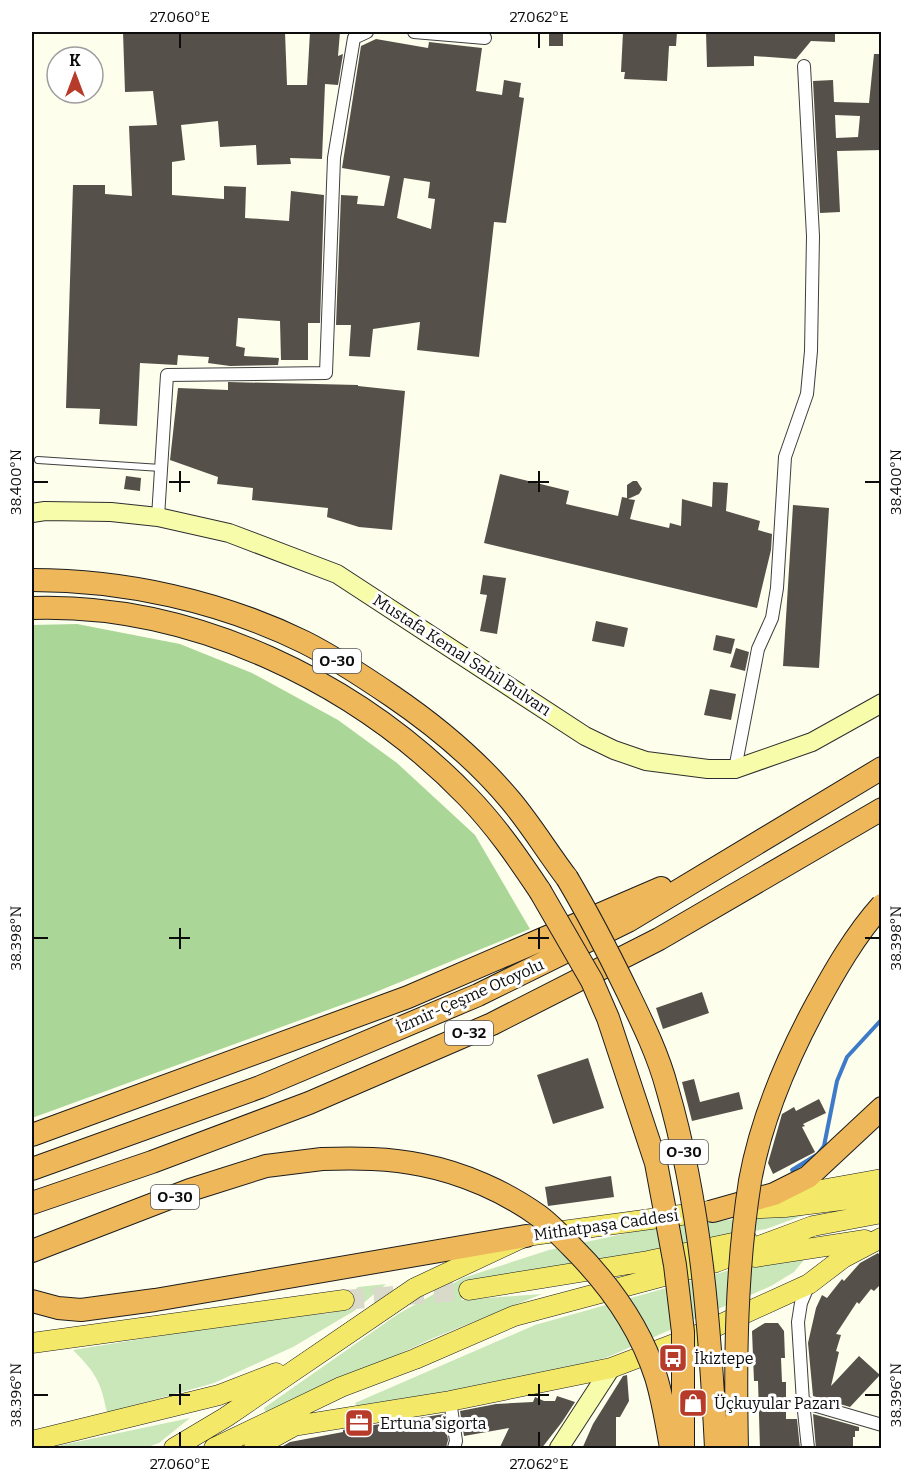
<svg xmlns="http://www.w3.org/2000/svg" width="913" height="1480" font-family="Bitter,serif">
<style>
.green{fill:#c9e7b8}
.forest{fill:#aad798}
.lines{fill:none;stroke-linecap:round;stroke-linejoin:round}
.stream{stroke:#3d7ac8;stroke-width:4}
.building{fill:#555049;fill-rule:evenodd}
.primary-tunnel{stroke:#dadacb;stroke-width:20;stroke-dasharray:20 10;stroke-linecap:butt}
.lane-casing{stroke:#3f3f3f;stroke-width:8}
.street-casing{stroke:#3f3f3f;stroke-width:14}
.secondary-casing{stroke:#2e2e2e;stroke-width:20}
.primary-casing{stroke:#1d1d1d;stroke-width:21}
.highway-casing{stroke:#1d1d1d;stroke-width:24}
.lane{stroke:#fff;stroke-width:6}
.street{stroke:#fff;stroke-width:12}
.secondary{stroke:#f7fcaa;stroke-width:18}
.primary{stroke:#f3e868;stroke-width:20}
.highway{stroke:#eeb75a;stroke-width:22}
.highway-bridge-casing{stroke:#1d1d1d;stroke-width:24;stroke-linecap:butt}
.highway-bridge{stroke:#eeb75a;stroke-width:22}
.ticks{fill:none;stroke:#0c0c0c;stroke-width:2}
.labels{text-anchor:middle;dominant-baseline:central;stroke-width:6;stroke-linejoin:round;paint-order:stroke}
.shield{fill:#fff;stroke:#555;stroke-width:1.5}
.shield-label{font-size:15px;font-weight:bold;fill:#0c0c0c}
.street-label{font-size:16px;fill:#0c0c0c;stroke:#fff}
.poi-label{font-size:16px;fill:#0c0c0c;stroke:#fff;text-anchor:start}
.neatline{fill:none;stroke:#0c0c0c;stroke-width:2}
.ticks-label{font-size:15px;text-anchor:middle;fill:#0c0c0c}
</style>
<rect width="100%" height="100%" fill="#fefeed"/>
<path class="green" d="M818,1210L766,1229L476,1283L461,1300L542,1294L431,1339L267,1416L264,1408L398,1314L463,1278L549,1250L646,1229Z
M808,1255L794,1272L771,1286L608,1357L551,1372L360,1410L355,1403L535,1325L762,1261Z
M386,1284L354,1311L293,1347L214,1383L107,1413C101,1382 96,1373 73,1350L272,1318L331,1313L358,1287Z
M190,1418L159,1443L145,1448H48Z"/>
<path class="forest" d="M77,624L180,644L252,673L338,720L397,763L475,835L530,929L366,996L32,1118V625Z"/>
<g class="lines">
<path class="stream" d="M792,1170L818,1154L824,1146L837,1081L847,1057L882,1019"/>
</g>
<path class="building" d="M123,32H285L287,85H307L310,32H340L338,56L343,54L338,85L325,84L322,159L290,158L291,164L257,165L256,145L220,147L218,121L181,125L185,160L172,162V195L224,199V186L246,187L245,218L289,221L291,191L324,195L320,323H308V360H281L280,321L238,318L236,346L245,348L244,356L279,358L278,365L230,366L208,363L209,357L178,355L177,365L140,363L137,426L99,424L100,409L66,408L73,185H105V194L132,196L129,126L157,125L153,91L125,92Z
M549,32H563V46H549Z
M623,32H677L676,46H669L667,81L624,79L625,72H621Z
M706,32H835V42L811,41L796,59L754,56V66L707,67Z
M376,39L428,48L429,42L482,48L476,91L502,95L504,80L521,83L519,97L524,98L506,223L494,222L479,357L417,350L420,322L373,329L370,357L349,356L351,325H336L341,195L358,196L357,204L384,206L390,176L342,168L361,46ZM404,178L430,182L428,198L435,199L431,229L397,218Z
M874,54H882V150L837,151L840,212L820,213L813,81L833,80L834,102L869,103ZM835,115L860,116L858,137L836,138Z
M228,382L358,385V386L405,391L392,530L359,527L327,517L328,508L252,500L253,488L217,484L218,477L170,460L178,388L228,390Z
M500,474L569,491L566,504L618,516L622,497L627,498V485L633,481H637L642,489L639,494L628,499L635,500L630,519L669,528L670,523L681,526L682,499L712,507L713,482L728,483L726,511L760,521L758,530L772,534L771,550L757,608L484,543Z
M126,476L141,478L140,491L124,489Z
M793,505L829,508L819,668L783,666Z
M483,575L506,578L497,634L480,631L487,595L480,594Z
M596,621L628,628L624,647L592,641Z
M716,635L735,639L731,654L713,650Z
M736,648L749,652L745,671L730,667Z
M710,689L736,694L731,720L704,715Z
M702,992L709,1013L663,1029L656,1008Z
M588,1058L604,1108L553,1124L537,1075Z
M694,1079L700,1102L739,1092L743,1109L692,1121L682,1082Z
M819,1099L826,1113L803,1124L805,1126L802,1127L815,1152L773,1174L768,1163L782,1114L794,1107L796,1111Z
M611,1176L614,1197L548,1206L545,1187Z
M878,1253L882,1258V1283L874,1291L871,1289L859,1304L857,1302L836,1334L841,1335L836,1351L839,1352L831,1386L859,1356L880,1375L850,1407L813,1396L808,1343L816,1308L822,1295L827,1298L842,1279L844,1281L860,1263Z
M765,1323H778L784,1331L785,1358H781L782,1382H786V1419H797L800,1449H760L758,1381H754L752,1331Z
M627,1375L629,1401L620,1417H616V1449H582L593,1424L623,1376Z
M557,1396L575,1402L562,1422L541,1449H499L509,1428L464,1436L460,1411L496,1404L533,1402L535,1397L544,1401H555Z
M444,1414L448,1440L446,1448L283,1449V1446L290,1442L343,1432V1430Z
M813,1414L859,1427V1431H855V1437H853V1449H816Z"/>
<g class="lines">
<path class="primary-tunnel" d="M344,1300L469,1290"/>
<g class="lane-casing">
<path id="lane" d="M38,460L161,468"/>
</g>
<g class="street-casing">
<path id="street" d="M414,32L485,38
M158,517L167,375L326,373L334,158L354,38L367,32
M735,769L758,649L772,618L777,588L785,457L807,394L811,351L813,236L804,66
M450,1401L456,1441L454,1448
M803,1402L882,1425
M808,1448L803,1402L798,1322L801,1303L809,1284"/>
</g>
<g class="secondary-casing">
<path id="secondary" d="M32,513L45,511L111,512L158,517L229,533L337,574L585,736L614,750L646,761L708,769H735L812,742L882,703
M559,1448L611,1368"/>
</g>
<g class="primary-casing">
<path id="primary" d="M804,1193L882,1179
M739,1209L785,1207L882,1195
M755,1257L865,1240
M469,1290L648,1261L747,1240
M32,1343L344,1300
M294,1426L450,1401L611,1368L695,1336L809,1284L843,1258L881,1238
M32,1441L219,1395L276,1373
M174,1448L226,1417L415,1288L526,1236L710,1211
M214,1448L341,1387L415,1359L514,1316L716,1262L813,1226L882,1213
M254,1448L303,1421"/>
</g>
<g class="highway-casing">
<path id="highway" d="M32,580C124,580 220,601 304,642C334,657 364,677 392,696C436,726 477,760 511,801C531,825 548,853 567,878
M32,608C193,603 357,682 468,797C496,826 518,858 540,891
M32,1135L408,997L661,888
M32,1169L260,1087L478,995L628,921L882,768
M32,1203L152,1162L309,1103L492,1024L659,939L882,809
M713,1211L774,1194L808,1177L882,1108
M32,1251L190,1190L266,1166L322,1159
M32,1301L58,1308L81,1310L155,1300L526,1236"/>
</g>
<use href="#lane" class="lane"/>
<use href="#street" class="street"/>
<use href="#secondary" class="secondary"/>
<use href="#primary" class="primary"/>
<use href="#highway" class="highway"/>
<g class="highway-bridge-casing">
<path id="highway-bridge" d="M567,878C589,915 608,952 627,991C642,1022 658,1054 667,1088C701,1205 710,1327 716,1448
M540,891L592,981L608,1018L656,1163L675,1265L683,1332V1448
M322,1159C356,1158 389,1158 422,1165C463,1173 506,1192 539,1216C551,1225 562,1237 572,1247C609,1284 640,1327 656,1377C663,1400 667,1425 671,1448
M737,1448C735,1359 736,1270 750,1181C761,1120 786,1061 815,1007C834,972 855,935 882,905"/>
</g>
<use href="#highway-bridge" class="highway-bridge"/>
</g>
<path class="ticks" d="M180,33V48M539,33V48M180,471V492M539,471V492M33,482H48M169,482H190M528,482H549M865,482H880M180,928V949M539,928V949M33,938H48M169,938H190M528,938H549M865,938H880M180,1384V1405M539,1384V1405M33,1395H48M169,1395H190M528,1395H549M865,1395H880M180,1432V1447M539,1432V1447"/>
<defs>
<g id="bus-square" transform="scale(1.5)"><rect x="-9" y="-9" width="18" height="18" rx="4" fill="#b73b2a" stroke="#fff"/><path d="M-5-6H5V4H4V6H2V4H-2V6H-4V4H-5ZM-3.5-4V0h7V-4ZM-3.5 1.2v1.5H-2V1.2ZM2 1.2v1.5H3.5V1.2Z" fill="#fff"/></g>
<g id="shop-square" transform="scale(1.5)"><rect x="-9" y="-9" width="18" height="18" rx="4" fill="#b73b2a" stroke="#fff"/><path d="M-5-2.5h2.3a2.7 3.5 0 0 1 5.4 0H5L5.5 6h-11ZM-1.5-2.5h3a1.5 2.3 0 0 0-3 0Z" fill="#fff"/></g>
<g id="office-square" transform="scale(1.5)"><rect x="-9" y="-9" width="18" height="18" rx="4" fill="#b73b2a" stroke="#fff"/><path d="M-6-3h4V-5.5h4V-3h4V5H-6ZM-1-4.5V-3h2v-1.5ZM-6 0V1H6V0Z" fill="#fff"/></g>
</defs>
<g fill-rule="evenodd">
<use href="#bus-square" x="673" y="1358"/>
<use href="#shop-square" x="693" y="1403"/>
<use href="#office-square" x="359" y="1423"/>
</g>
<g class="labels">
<g class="shield">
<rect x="313" y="649" width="48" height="24" rx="4.5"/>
<rect x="445" y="1021" width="48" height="24" rx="4.5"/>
<rect x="660" y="1140" width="48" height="24" rx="4.5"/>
<rect x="151" y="1185" width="48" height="24" rx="4.5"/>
</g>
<g class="shield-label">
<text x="337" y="661">O-30</text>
<text x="469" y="1033">O-32</text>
<text x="684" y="1152">O-30</text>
<text x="175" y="1197">O-30</text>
</g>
<g class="street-label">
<text transform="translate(462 655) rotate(33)">Mustafa Kemal Sahil Bulvarı</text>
<text transform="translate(470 996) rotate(-24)">İzmir-Çeşme Otoyolu</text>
<text transform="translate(606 1225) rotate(-8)">Mithatpaşa Caddesi</text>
</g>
<g class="poi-label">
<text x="694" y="1358">İkiztepe</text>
<text x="714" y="1403">Üçkuyular Pazarı</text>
<text x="380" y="1423">Ertuna sigorta</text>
</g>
</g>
<rect width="913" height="1480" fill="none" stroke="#ffffff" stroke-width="66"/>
<g transform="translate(75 75)"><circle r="28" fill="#ffffff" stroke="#9e9e9e" stroke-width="1.5"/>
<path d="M0-4.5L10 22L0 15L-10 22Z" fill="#b73b2a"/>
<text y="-9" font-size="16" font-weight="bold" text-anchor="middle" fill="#0c0c0c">K</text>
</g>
<rect x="33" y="33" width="847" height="1414" class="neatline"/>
<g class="ticks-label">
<text x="180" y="22">27.060°E</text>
<text x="539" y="22">27.062°E</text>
<text transform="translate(16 482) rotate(-90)" y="5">38.400°N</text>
<text transform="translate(896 482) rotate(-90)" y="5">38.400°N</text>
<text transform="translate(16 938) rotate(-90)" y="5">38.398°N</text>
<text transform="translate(896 938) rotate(-90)" y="5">38.398°N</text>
<text transform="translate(16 1395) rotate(-90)" y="5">38.396°N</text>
<text transform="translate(896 1395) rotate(-90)" y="5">38.396°N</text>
<text x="180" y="1469">27.060°E</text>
<text x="539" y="1469">27.062°E</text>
</g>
</svg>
